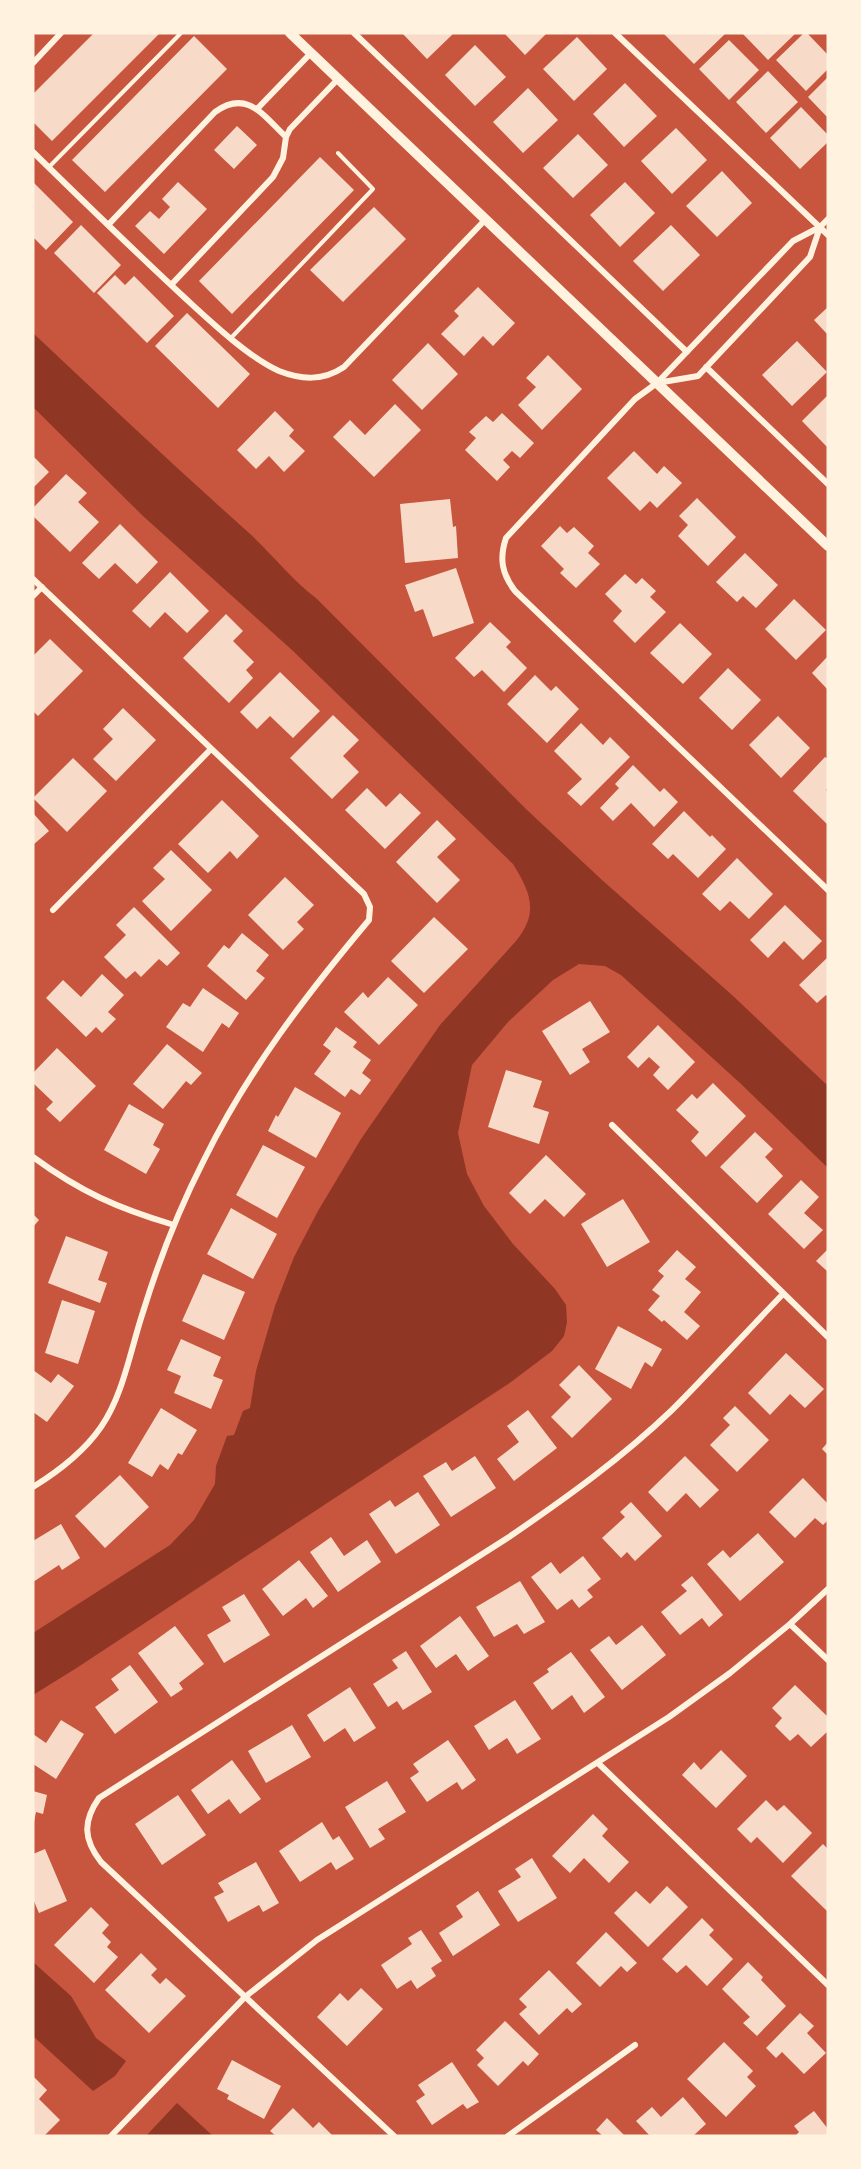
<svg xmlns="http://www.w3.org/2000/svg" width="861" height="2169" font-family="Overpass,sans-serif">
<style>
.water{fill:#8f3625}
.building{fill:#f7dbc8}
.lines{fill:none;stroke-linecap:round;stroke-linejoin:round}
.service{stroke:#fff3e0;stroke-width:4}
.minor{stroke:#fff3e0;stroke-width:6}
.tertiary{stroke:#fff3e0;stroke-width:10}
</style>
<rect width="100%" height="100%" fill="#c8553d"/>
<path class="water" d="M33,333C104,400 175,467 248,532C272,554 291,579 317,599L527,810L602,880L732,995L828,1086V1168L740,1083L621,975L605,966L579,964L553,980L508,1022L472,1065L458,1133L467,1174L484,1206L513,1244L555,1289L566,1305L567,1322L564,1336L552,1351L511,1382L75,1669L33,1695V1633L170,1545L194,1520L215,1484L216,1466L227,1436L234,1435L243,1411L250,1408L256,1371L275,1306L294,1257L318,1211L361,1139L440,1025L516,941C539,913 531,893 513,864L292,650L143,516L33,407Z
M33,1962L71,1996L96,2038L126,2061L115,2076L93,2091L33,2036Z
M177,2103L213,2136H146Z"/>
<path class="building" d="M94,33H160L52,141L33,122V94Z
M402,33H454L427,59Z
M504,33H547L525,55Z
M663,33H726L694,64Z
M742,33H796L768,60Z
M804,33H807L828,55V69L806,91L776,60Z
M194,36L227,69L105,192L72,160Z
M577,37L607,69L574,101L543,69Z
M729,40L759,70L729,100L699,69Z
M475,45L506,77L475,106L445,75Z
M768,71L798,102L766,133L736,102Z
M828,77V118L808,97Z
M625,83L657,116L624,147L593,114Z
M528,88L558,120L523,153L493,122Z
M801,107L828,135V142L800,169L770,138Z
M237,126L257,145L234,169L214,150Z
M676,128L707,160L672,194L641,161Z
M578,134L608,165L573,198L543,168Z
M320,157L354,190L232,314L199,281Z
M722,171L752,203L717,237L686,206Z
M33,182L73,222L46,250L33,237Z
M178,182L207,209L164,254L135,226L150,211L159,219L170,207L162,199Z
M625,182L655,213L620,247L590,215Z
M374,207L406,239L343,302L310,270Z
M81,225L121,265L94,293L54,253Z
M671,225L700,255L663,291L633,261Z
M115,275L125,285L134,276L174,316L147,343L97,293Z
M478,287L515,323L493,346L483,336L464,356L441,334L459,316L454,311Z
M828,307V335L814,320Z
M187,313L250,374L218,408L155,346Z
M797,341L827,372L792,406L762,375Z
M428,343L458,374L422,410L392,380Z
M548,355L582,389L542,430L518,405L536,387L526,378Z
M828,395V448L802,421Z
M395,404L421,430L374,477L333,437L350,420L365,435Z
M275,411L294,430L289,436L305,451L284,472L269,456L256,469L237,450Z
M502,413L534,443L520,458L512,451L503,460L510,467L497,481L465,450L476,438L469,432L486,416L493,422Z
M634,451L657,474L664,466L682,483L657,508L650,501L640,511L607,478Z
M33,456L49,472L33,488Z
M66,474L87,493L78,502L99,522L70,552L33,516V508Z
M697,498L736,537L708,566L678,536L688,525L679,516Z
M450,499L453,527L456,526L458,558L405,563L400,504Z
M120,524L158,562L137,584L115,563L99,579L82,563Z
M560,526L567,533L574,527L594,546L588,553L600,564L576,588L560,573L564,569L541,546Z
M745,553L778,585L756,608L743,596L737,602L716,582Z
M456,568L474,623L433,637L423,609L415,612L405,585Z
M170,572L209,611L187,633L165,612L150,628L132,611Z
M625,574L636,584L642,578L656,591L650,597L666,612L635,643L613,621L622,611L605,594Z
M794,599L826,630L796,660L765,629Z
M226,614L243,631L233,641L254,662L246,670L253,678L229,703L183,658Z
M490,622L511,642L506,647L527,668L504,692L482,670L474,677L455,658Z
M680,623L712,654L683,684L650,653Z
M50,639L83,671L38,716L33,711V656Z
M828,656V690L812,673Z
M728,668L761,700L732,730L699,698Z
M280,672L320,711L293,738L270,716L257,729L240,712Z
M535,675L551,691L556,686L579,709L547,743L507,704Z
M123,708L156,740L116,781L93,759L113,739L103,729Z
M333,715L359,740L343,756L359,772L332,799L290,758Z
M778,716L810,748L781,778L749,745Z
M581,723L603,745L610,737L630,757L581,806L567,793L582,779L554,751Z
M825,757L828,759V788L826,790L828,792V825L793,791Z
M73,758L107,791L67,832L33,798Z
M633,765L660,792L664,788L678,802L654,827L631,803L613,821L600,808L619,788L615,784Z
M367,788L386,807L400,793L421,813L385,849L345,810Z
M222,800L259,836L237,859L230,851L208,873L178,844Z
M684,811L710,837L712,835L726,849L698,878L673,854L668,859L652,844Z
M33,813L49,831L33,845Z
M437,820L456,839L437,857L460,880L437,903L396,862Z
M171,850L212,890L171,931L142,901L165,879L153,868Z
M737,858L773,894L749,919L730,901L720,911L702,894Z
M285,877L314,905L297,922L304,929L283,950L248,915Z
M785,905L822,941L803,960L784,941L768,958L750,940Z
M134,907L180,953L167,966L159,959L141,977L135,971L126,979L104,957L126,935L116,925Z
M434,917L468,949L424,993L391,961Z
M242,933L269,955L256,971L265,978L246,1000L207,966L224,945L229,949Z
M828,957V997L826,995L817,1003L799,985Z
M102,974L124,995L108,1012L116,1019L102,1033L96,1027L86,1037L46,998L63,980L81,997Z
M388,977L418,1005L379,1045L344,1012L363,992L368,998Z
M203,988L239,1013L229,1028L222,1023L203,1052L166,1027L183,1003L190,1007Z
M590,1001L610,1032L582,1049L590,1062L570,1075L542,1031Z
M658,1025L695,1062L668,1090L653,1075L660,1067L649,1057L638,1068L627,1057Z
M336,1027L357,1042L353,1047L371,1060L362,1073L371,1080L360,1095L351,1089L345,1097L314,1074L331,1051L323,1045Z
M167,1044L202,1073L191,1085L186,1081L163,1109L133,1084Z
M57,1048L96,1086L60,1122L46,1109L53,1102L33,1083V1073Z
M506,1070L542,1081L533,1107L549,1112L539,1144L488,1127Z
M713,1083L746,1116L706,1157L691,1141L699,1132L676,1110L692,1094L697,1099Z
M295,1087L341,1113L316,1158L268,1131L276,1115L278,1117Z
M129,1104L164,1124L153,1145L160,1149L146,1174L104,1150Z
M755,1132L773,1149L765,1157L783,1176L757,1203L720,1167Z
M263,1145L305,1167L277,1218L236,1195Z
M546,1155L586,1194L564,1217L545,1199L530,1214L509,1193Z
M801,1180L819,1197L804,1213L823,1230L804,1249L768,1214Z
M623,1199L650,1242L607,1267L581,1224Z
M231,1208L277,1234L253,1279L207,1254Z
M33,1214L39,1220L33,1227Z
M66,1236L108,1252L98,1280L107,1283L100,1303L48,1283Z
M828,1249V1272L816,1261Z
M677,1250L696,1267L685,1279L701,1292L684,1312L700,1326L687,1340L664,1320L662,1322L648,1310L660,1296L652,1290L664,1276L658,1271Z
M203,1274L245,1292L224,1340L182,1321Z
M62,1300L95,1311L78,1364L45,1353Z
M618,1326L662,1349L652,1367L645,1362L631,1389L595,1369Z
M181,1339L221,1357L213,1376L223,1380L211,1409L174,1393L181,1376L167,1370Z
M786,1353L824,1389L805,1408L790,1394L770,1415L748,1393Z
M579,1365L612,1399L572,1438L551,1417L571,1397L559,1385Z
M33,1370L51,1383L58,1374L74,1386L47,1422L33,1412Z
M735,1406L769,1440L737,1472L710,1445L730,1425L723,1418Z
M161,1408L197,1430L182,1455L178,1453L168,1470L160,1464L152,1477L128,1463Z
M528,1410L557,1448L514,1481L497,1459L519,1442L507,1426Z
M828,1442V1455L822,1449Z
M475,1456L496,1488L451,1517L423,1476L446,1462L452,1471Z
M685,1456L719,1490L700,1508L686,1493L667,1512L648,1492Z
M120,1475L149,1507L105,1548L75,1516Z
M803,1478L828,1504V1520L823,1525L815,1518L795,1538L769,1512Z
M418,1492L440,1525L396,1554L369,1514L390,1500L395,1507Z
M631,1502L662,1536L635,1561L627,1552L621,1558L602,1538L625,1517L620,1512Z
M61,1524L80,1558L62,1570L59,1565L33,1582V1541Z
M758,1533L784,1562L740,1601L707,1564L723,1550L730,1558Z
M331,1537L344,1556L367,1540L381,1562L338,1592L310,1552Z
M583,1556L601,1579L587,1590L593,1597L579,1608L572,1599L557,1610L531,1577L551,1562L560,1574Z
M299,1560L328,1596L313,1608L306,1598L283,1616L262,1589Z
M692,1576L723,1615L709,1627L702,1618L680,1635L661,1612L687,1591L681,1585Z
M520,1581L545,1622L524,1634L517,1624L494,1637L476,1607Z
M244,1594L270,1635L224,1663L207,1635L231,1621L222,1607Z
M460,1616L489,1656L468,1671L456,1654L436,1668L420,1646Z
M642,1625L666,1655L622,1690L590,1650L609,1636L616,1645Z
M175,1626L204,1664L179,1683L183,1689L171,1697L138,1653Z
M406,1651L432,1692L403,1710L397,1701L388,1707L373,1684L398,1668L392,1660Z
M571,1652L605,1697L584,1713L572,1695L552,1710L533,1683L549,1672L547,1669Z
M130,1665L158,1702L115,1734L95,1707L119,1690L111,1679Z
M795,1685L828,1717V1731L811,1747L798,1734L790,1741L775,1726L782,1718L772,1708Z
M350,1687L376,1728L354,1742L345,1728L324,1742L307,1715Z
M515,1700L541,1739L517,1754L507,1738L489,1750L474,1726Z
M61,1720L84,1734L56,1779L33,1764V1734L46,1743Z
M292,1725L311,1757L266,1783L248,1751Z
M448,1740L476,1780L462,1790L457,1782L427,1802L410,1778L419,1772L413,1764Z
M721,1750L747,1776L716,1808L682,1775L694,1762L701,1770Z
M232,1760L261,1799L240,1814L229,1799L208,1814L191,1790Z
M387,1781L406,1812L378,1829L385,1839L370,1848L345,1807Z
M33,1791L47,1795L43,1814L36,1812L34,1822Z
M178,1795L206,1835L162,1865L135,1824Z
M766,1800L777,1811L784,1805L812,1833L783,1863L757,1837L751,1843L737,1829Z
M593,1814L608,1829L602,1836L629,1862L609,1883L584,1858L570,1873L552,1856Z
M322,1822L333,1840L339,1836L354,1859L336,1870L331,1862L300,1882L279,1851Z
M823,1844L828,1849V1912L791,1876Z
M45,1849L67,1901L39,1913L33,1899V1854Z
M532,1858L557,1898L518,1922L498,1891L521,1877L515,1869Z
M256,1862L279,1903L263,1912L259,1905L228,1922L214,1897L224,1892L218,1883Z
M667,1886L688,1907L648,1947L614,1913L636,1891L650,1904Z
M478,1891L500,1925L453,1956L439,1933L463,1917L456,1906Z
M91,1907L109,1925L102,1933L111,1942L107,1947L118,1957L94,1983L54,1945Z
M702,1918L714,1930L709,1935L733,1959L707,1986L686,1965L677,1973L662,1959Z
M421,1930L442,1961L431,1968L436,1976L417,1989L411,1980L397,1989L381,1965L412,1944L408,1938Z
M606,1932L637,1963L627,1972L621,1966L600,1987L576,1963Z
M141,1953L157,1969L151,1975L160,1984L166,1978L186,1996L149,2033L105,1990Z
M748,1962L763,1977L761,1980L786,2006L757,2036L743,2023L750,2017L722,1989Z
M549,1970L582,2004L572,2013L567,2008L539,2035L519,2014L527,2007L519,1999Z
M361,1988L383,2009L347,2046L317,2017L340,1993L348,2001Z
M800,2013L814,2026L807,2033L826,2053L804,2074L782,2052L776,2058L766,2048Z
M505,2021L539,2054L528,2066L523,2061L498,2086L477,2065L484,2058L476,2050Z
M724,2042L753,2071L747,2077L756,2086L726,2117L687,2079Z
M232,2060L281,2086L264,2119L227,2099L229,2095L217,2089Z
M452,2062L479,2102L467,2109L463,2104L432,2125L416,2101L425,2095L418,2085Z
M33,2076L47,2090L39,2099L60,2120L44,2136H33Z
M683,2097L706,2124L693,2136H650L636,2121L652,2107L661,2117Z
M293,2108L313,2128L319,2122L333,2136H276L270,2131Z
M814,2111L828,2129V2136H795L799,2132L794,2126Z
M607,2118L625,2136H603L596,2130Z"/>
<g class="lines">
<path class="service" d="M49,167L181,33
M231,338L373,189L338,153"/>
<path class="minor" d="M354,33L687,352
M615,33L828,235
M33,63L61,33
M257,109L311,53
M33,152C83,201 133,250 185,298C210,321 248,357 279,371C302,380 323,381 344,367L485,220
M828,219L820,227L793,241L657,383L635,399L506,538C499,559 502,574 515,591L828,890
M109,224L215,112C247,89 263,115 286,137
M171,285L273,177L283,158L286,137L290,129L338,79
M706,367L828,484
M657,383L698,376L810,257L820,227
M33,579L364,894L370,907L369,920C306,995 247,1072 204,1160C179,1209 159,1260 143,1312C131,1348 123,1396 101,1427C83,1453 59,1471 33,1487
M33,596L42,587
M53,910L211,749
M612,1125L828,1337
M33,1157C81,1192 117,1208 174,1225
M790,1624L828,1660
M598,1763L828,1985
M111,2136L245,1997L317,1940L669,1717L730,1673L790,1624L828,1589
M394,2136L101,1862C83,1839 83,1821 99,1798L509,1537C566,1498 622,1458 672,1410C710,1372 746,1332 783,1294
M508,2136L635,2045"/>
<path class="tertiary" d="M290,33L828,546"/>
</g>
<rect width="861" height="2169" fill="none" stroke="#fff3e0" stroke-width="69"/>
</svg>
